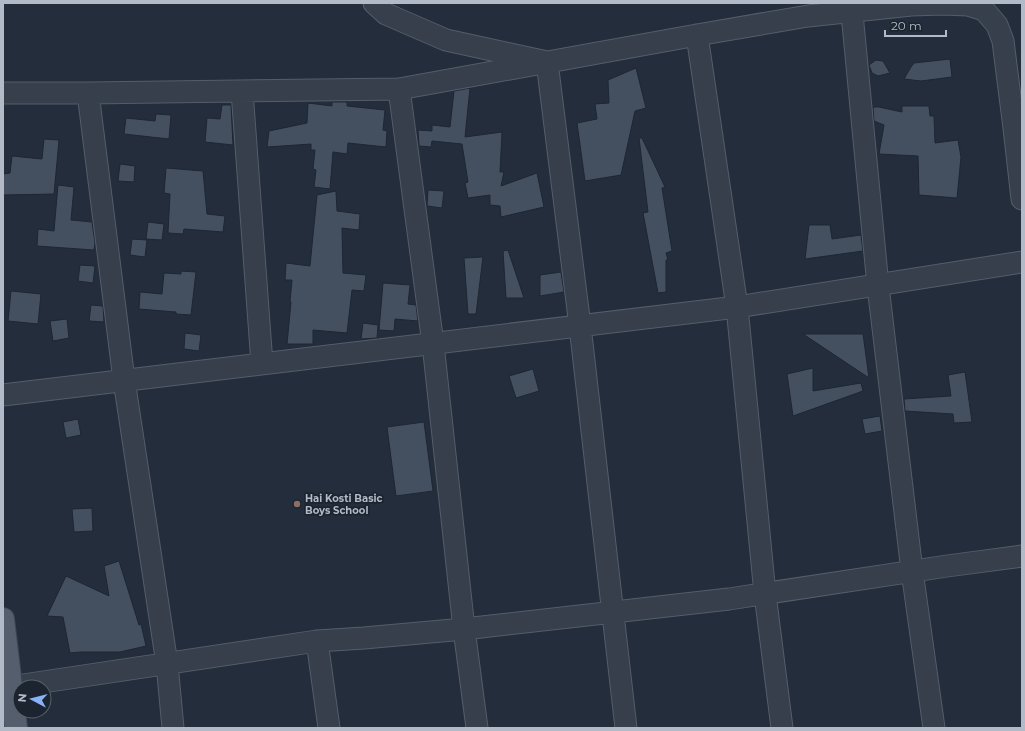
<svg xmlns="http://www.w3.org/2000/svg" width="1025" height="731" font-family="Montserrat,sans-serif">
<style>
.building{fill:#445060;stroke:#1e2633}
.lines{fill:none;stroke-linecap:round;stroke-linejoin:round}
.minor-casing{stroke:#555d6a;stroke-width:23}
.major-casing{stroke:#404855;stroke-width:24}
.minor{stroke:#373f4c;stroke-width:21}
.major{stroke:#555e6c;stroke-width:22}
.education-dot{fill:#8d6e63;stroke:#1c2430;stroke-width:1.5}
.labels{text-anchor:middle;dominant-baseline:central;stroke-width:3.5;stroke-linejoin:round;paint-order:stroke}
.poi-label{font-size:10px;font-weight:bold;fill:#b2bac7;stroke:#1c2430;text-anchor:start}
</style>
<rect width="100%" height="100%" fill="#232d3b"/>
<path class="building" d="M950,59L952,77L921,81L904,79L911,67L914,63Z
M876,60L883,61L890,73L878,76L872,73L869,65Z
M636,68L646,108L635,111L621,175L585,181L577,123L597,119L595,104L609,103L608,80Z
M470,88L465,137L502,132L500,172H504L501,186L537,173L544,207L501,217L500,206L490,205V195L468,198L465,183L468,182L462,144L432,141L431,147L419,146L418,130L432,131V125L450,127L454,91Z
M332,102H347V106L385,110L383,130L387,131L386,147L348,143L347,154L333,152L330,189L314,187L316,170L313,169L315,150H311V144L267,147L269,131L307,123L308,103L332,106Z
M222,105H231L233,145L205,142L207,118L220,119Z
M902,106H929L930,116H934L935,143L958,140L961,157L957,198L919,195L918,156L879,154L884,125L874,121L873,108L874,107H879L902,112Z
M156,114L171,115L169,139L124,134L126,118L155,121Z
M639,138H642L665,187L662,188L672,251L666,253L668,260H666V292L658,293L643,213L648,212Z
M44,139L59,140L54,194L3,195V174L10,173L12,156L42,159Z
M120,164L135,166L134,182L118,181Z
M166,168L203,171L207,214L225,216L223,232L184,229L183,234L168,233L170,194L164,193Z
M58,185L74,187L71,220L92,222L95,243L94,250L37,246L38,229L54,231Z
M428,190L444,191L442,208L427,206Z
M336,191L337,211L360,214L359,230L342,228L343,273L366,275L364,291L352,290L347,333L313,330V344H287L291,302L290,301L292,280H285L286,263L310,266L317,195Z
M148,222L164,224L162,240L146,239Z
M809,225H830L832,239L861,235L863,251L805,259Z
M132,239L147,240L145,257L130,255Z
M508,250L524,298H506L503,251Z
M483,257L476,314H468L464,258Z
M80,265L95,266L93,283L78,281Z
M181,271L196,272L191,315L176,314V312L139,309L140,292L162,294L164,273L181,274Z
M561,272L564,292L540,296V275Z
M383,283L410,285L408,304L416,305L418,321L395,319L394,331L379,330Z
M11,291L41,294L38,324L8,321Z
M91,305L103,306L104,322L89,321Z
M67,319L69,338L53,341L50,321Z
M363,323L378,325L377,338L361,339Z
M185,333L201,335L199,351L184,349Z
M803,334H863L869,378Z
M813,368V391L861,383L863,391L793,416L787,374Z
M533,369L539,391L516,398L509,376Z
M965,372L972,422L954,423L953,414L905,411L904,399L951,396L948,375Z
M880,416L882,431L865,434L862,419Z
M78,419L81,435L66,438L63,422Z
M424,422L433,491L396,496L387,427Z
M92,508L93,531L74,532L72,509Z
M119,561L139,625L141,624L146,646L120,652H80L70,653L63,617L47,616L66,576L109,596L104,566Z"/>
<g class="lines">
<g class="minor-casing">
<path id="minor" d="M374,3L386,14L446,40L547,62L580,326L626,728
M851,3L878,286L912,571L934,728
M697,35L737,307L765,594L782,728
M399,89L433,344L464,629L477,728
M242,91L262,364
M3,93H88L399,89L697,35L808,16L911,5L943,4L968,5L984,10L997,25L1003,41L1014,128L1022,199
M88,93L124,380L167,664L173,728
M3,395L737,307L1022,262
M317,641L329,728
M3,688L317,641L364,638L464,629L729,599L947,566L1022,556"/>
</g>
<g class="major-casing">
<path id="major" d="M3,619L16,728"/>
</g>
<use href="#minor" class="minor"/>
<use href="#major" class="major"/>
</g>
<circle class="education-dot" cx="297" cy="504" r="4"/>
<g class="labels">
<g class="poi-label">
<text x="305" y="498">Hai Kosti Basic<tspan x="305" dy="12">Boys School</tspan></text>
</g>
</g>
<rect width="1025" height="731" fill="none" stroke="#b2bac7" stroke-width="8"/>
<g transform="translate(32 699) rotate(277)"><circle r="19" fill="#1c2430" stroke="#58606c"/>
<path d="M0-3L7 15L0 10L-7 15Z" fill="#88b2f7"/>
<text y="-6" font-size="11" font-weight="bold" text-anchor="middle" fill="#b2bac7">N</text>
</g>
<path d="M885 30v6h61v-6" fill="none" stroke="#b2bac7" stroke-width="2"/>
<text x="891" y="30" font-size="12" fill="#b2bac7" stroke="#1c2430" stroke-width="3" paint-order="stroke">20 m</text>
</svg>
